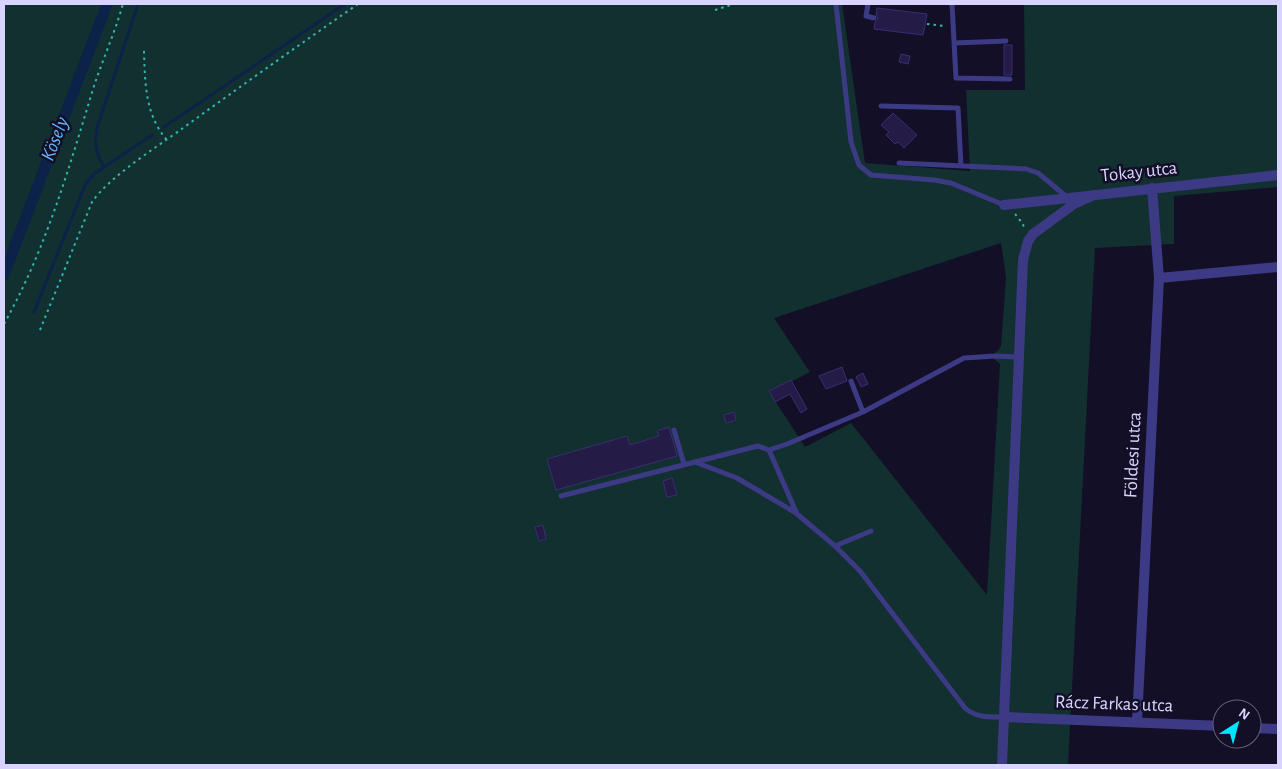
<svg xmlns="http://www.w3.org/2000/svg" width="1282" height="769" font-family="'Alegreya Sans',sans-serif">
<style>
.green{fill:#12302f;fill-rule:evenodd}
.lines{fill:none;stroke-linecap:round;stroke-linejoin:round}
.stream{stroke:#0c2248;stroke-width:3}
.canal{stroke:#0c2248;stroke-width:11}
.building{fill:#241b47;stroke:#3b2d73}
.path{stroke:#2fb8b0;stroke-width:2;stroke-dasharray:2.5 4;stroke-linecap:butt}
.service{stroke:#3d3a85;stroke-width:5}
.minor{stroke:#3d3a85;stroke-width:10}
.labels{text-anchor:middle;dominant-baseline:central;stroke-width:5;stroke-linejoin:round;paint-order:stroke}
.street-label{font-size:19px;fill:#d9d4ff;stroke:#130f26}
.water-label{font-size:20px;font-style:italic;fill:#62b6ff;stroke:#130f26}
</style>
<rect width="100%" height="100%" fill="#130f26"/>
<path class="green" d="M4,4H842L865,163L970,171L966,90H1025L1024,4H1278V187L1174,196V244L1095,248L1068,765H4ZM1001,243L1006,277L1001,346L998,351L995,352L994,359L1000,364L987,595L851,423L805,447L770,393L810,372L774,318Z"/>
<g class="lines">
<path class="stream" d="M164,127L345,4
M104,167C96,154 94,143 97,128L138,4
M34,312L85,185L94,174L152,135"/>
<path class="canal" d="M4,275L107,4"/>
</g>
<path class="building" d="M877,8L927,14L923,35L874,29L875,22L878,19L876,14Z
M1004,45H1012V75H1004Z
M901,54L910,56L908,64L899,62Z
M893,113L917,135L904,148L898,142L895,144L886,135L889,132L881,125Z
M842,367L847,381L826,389L819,376Z
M863,373L868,384L861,387L856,377Z
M791,380L807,409L801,413L790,394L775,402L769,391Z
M734,412L736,420L726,423L724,415Z
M669,427L677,456L556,490L547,459L627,436L630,445L659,436L657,431Z
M672,478L677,495L667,497L663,481Z
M543,525L546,539L539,541L535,527Z"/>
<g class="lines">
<path class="path" d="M715,10L734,4
M927,24L945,26
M144,51C145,82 145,114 166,139
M1015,214L1023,224L1024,229
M4,324C46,249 69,168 94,86C103,59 115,32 123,4
M40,330L92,202C110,176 157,147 183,128C241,86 299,45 358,4"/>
<path class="service" d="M836,4L851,142L859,165L871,175L934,180L951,183L1004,205
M868,4L866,16L874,18
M952,4L956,78L1010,79
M954,43L1006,41
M881,106L958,108L961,166
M899,163L1026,169L1038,173L1067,197
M851,381L863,412
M674,430L684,464
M769,450L787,444L863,412L964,358L995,356L1019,357
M695,462L737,478L796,513
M561,496L758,446L769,450L797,514L835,546L860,571L965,708C976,718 990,717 1004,717
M835,546L871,531"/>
<path class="minor" d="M1004,205L1278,175
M1159,278L1278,267
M1005,717L1222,726
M1137,722L1159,278L1152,188
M1252,728L1278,729
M1002,765L1023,260L1028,241L1033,234L1074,204L1094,195"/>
</g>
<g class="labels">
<g class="street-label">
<text transform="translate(1139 172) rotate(-6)">Tokay utca</text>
<text transform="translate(1133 455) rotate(-87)">Földesi utca</text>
<text transform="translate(1114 704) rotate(2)">Rácz Farkas utca</text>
</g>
<g class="water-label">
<text transform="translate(55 139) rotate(-69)">Kösely</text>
</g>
</g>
<rect width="1282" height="769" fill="none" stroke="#d9d4ff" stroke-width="10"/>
<g transform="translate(1237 724) rotate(36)"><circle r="24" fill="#130f26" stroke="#625e7d"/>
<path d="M0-4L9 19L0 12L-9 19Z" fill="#00e5ff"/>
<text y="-8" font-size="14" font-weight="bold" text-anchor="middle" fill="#d9d4ff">N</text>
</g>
</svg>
